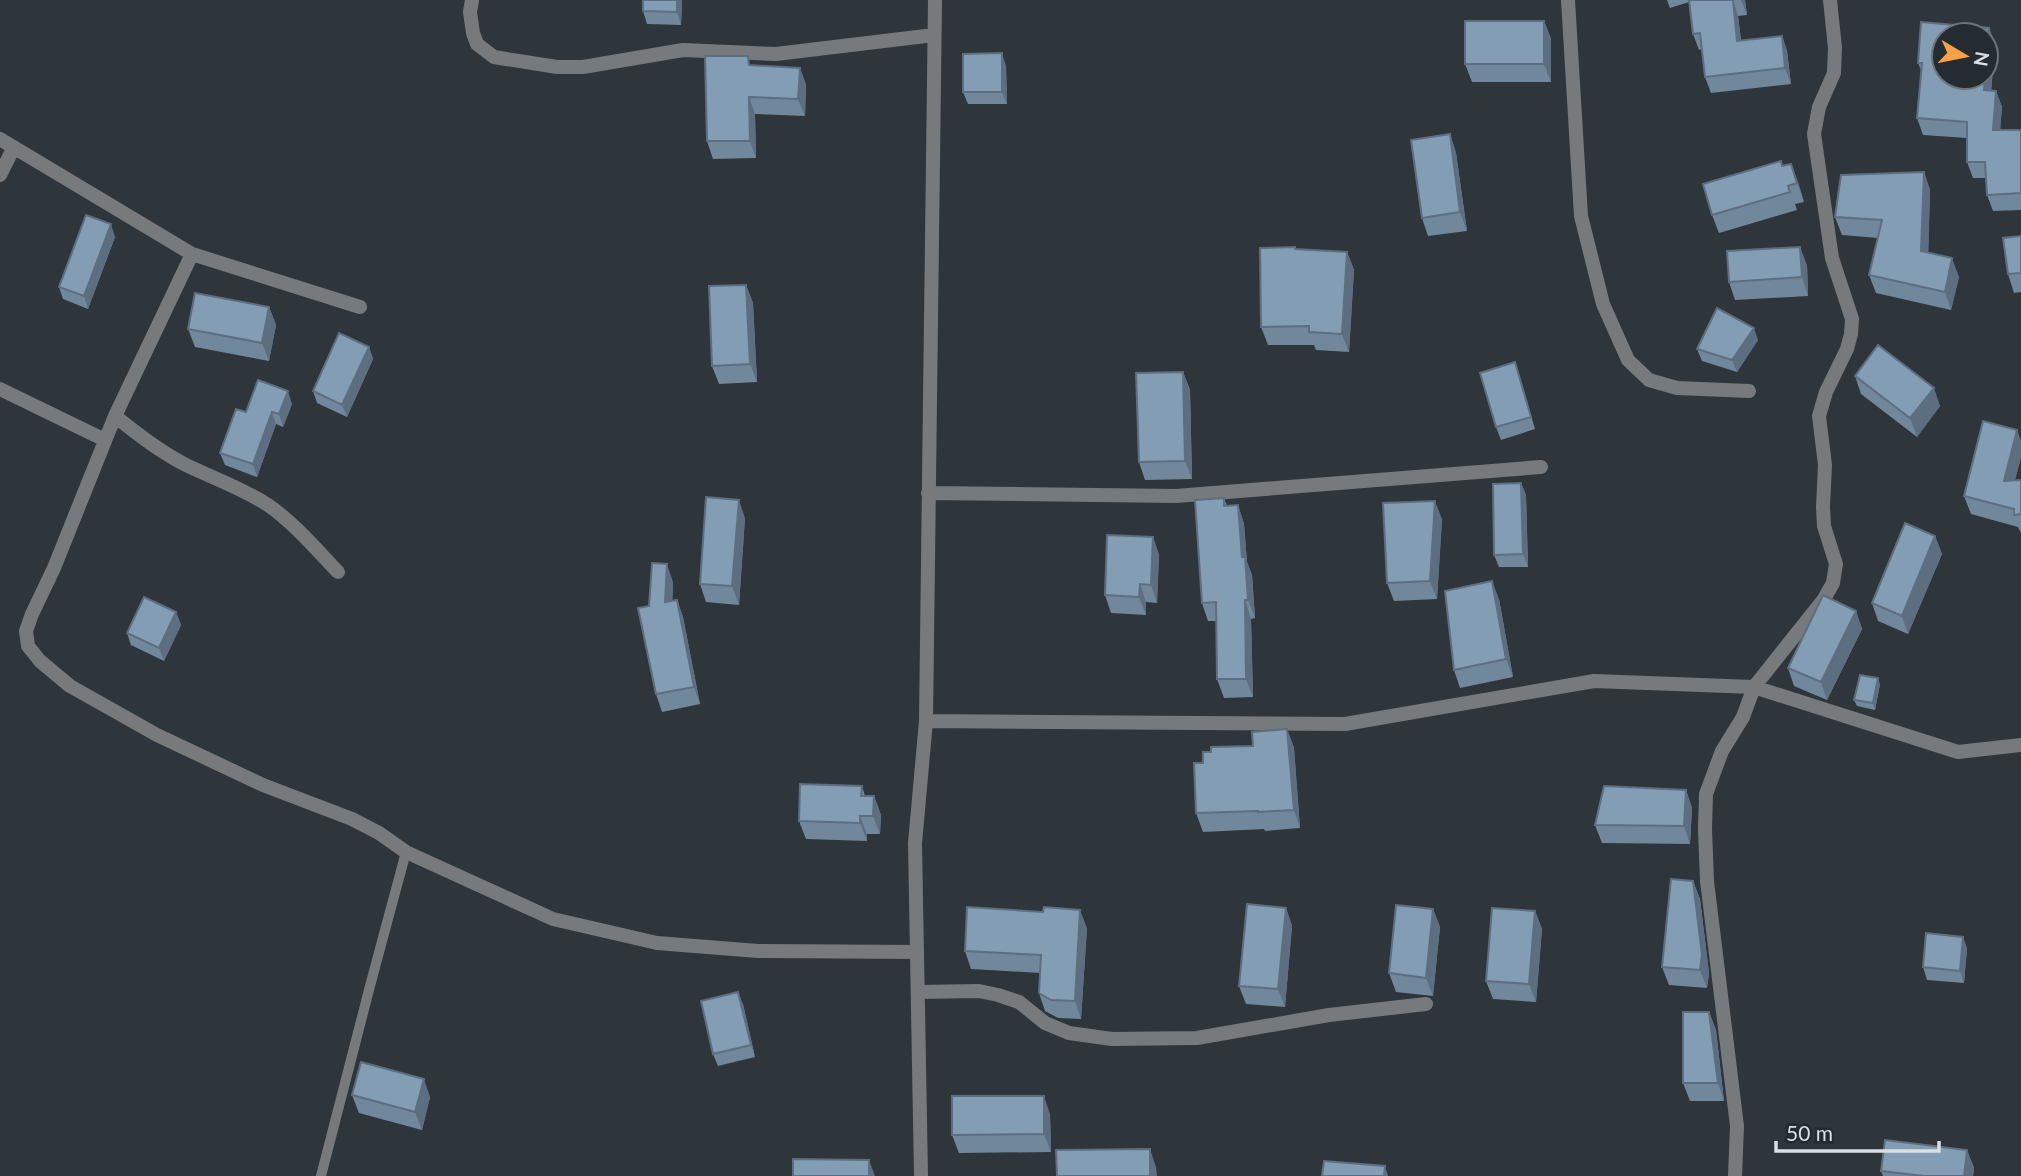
<svg xmlns="http://www.w3.org/2000/svg" width="2021" height="1176" font-family="Lato,sans-serif">
<style>
.lines{fill:none;stroke-linecap:round;stroke-linejoin:round}
.lane{stroke:#767a7d;stroke-width:10}
.street{stroke:#767a7d;stroke-width:14}
.wall{fill:#71879c}
.shaded-wall{fill:#5c6e7f}
.building{fill:#839db5;stroke:#5c6e7f;stroke-width:2}
</style>
<rect width="100%" height="100%" fill="#2e353b"/>
<g class="lines">
<path class="lane" d="M321,1176L370,986L406,852"/>
<path class="street" d="M472,0L470,12L473,33L477,44L494,57L557,67H583L683,50L776,54L934,35
M1568,0L1581,216L1603,304L1628,360L1649,380L1677,388L1749,391
M0,139L192,254L360,307
M0,175L14,147
M192,254L115,416L54,568L32,614L26,631L28,646L40,661L70,686L157,735L263,785L352,819L379,833L406,852L553,919L657,943L758,951L917,952
M0,389L105,440
M115,416C137,434 160,452 186,465C213,478 242,488 268,505C294,523 316,549 338,572
M928,493L1176,496L1541,467
M926,721L1345,724L1594,681L1754,687L1824,599L1833,583L1836,564L1824,526L1823,507L1825,465L1819,416L1826,392L1847,349L1851,334L1852,319L1832,258L1814,134L1819,107L1834,73L1835,48L1830,0
M918,992L979,991L998,995L1019,1002L1045,1023L1069,1033L1112,1039L1197,1038L1329,1015L1426,1004
M921,1176L915,843L926,721L935,0
M1735,1176L1737,1126L1707,881L1705,829L1706,794L1722,751L1743,717L1754,687L1958,752L2021,745"/>
</g>
<path class="wall" d="M643,0H682L681,25L647,24L643,11Z
M1667,0H1745L1747,15L1738,16L1741,40L1782,36L1787,51L1791,84L1711,93L1705,77L1702,49L1699,50L1693,34L1689,2L1670,8Z
M1544,21L1551,39V82H1472L1465,64Z
M1989,28L1995,44L1991,91H1996L2002,107L2000,130H2021V210L1993,211L1987,195L1986,178H1973L1967,162V138L1923,135L1917,118L1921,70L1918,63Z
M752,65L800,68L806,85L805,116L755,114L756,158L713,159L707,141Z
M1006,66L1007,104H968L963,92Z
M1450,134L1456,153L1467,231L1428,236L1422,218Z
M1783,166L1798,182L1804,202L1795,204L1797,210L1719,233L1712,215Z
M1924,172L1930,190L1928,253L1959,277L1951,310L1876,293L1869,275L1878,238L1842,235L1835,217Z
M2021,236V292L2014,293L2008,274Z
M115,237L88,309L63,299L59,287Z
M1295,249L1347,252L1354,270L1349,352L1316,350L1314,345H1268L1261,327Z
M1807,265L1808,296L1735,300L1729,282Z
M746,285L753,303L757,382L719,384L712,366Z
M269,307L276,325L269,361L195,347L188,329Z
M1758,340L1737,372L1702,361L1697,349Z
M369,347L373,359L347,417L317,403L313,391Z
M1515,362L1535,429L1501,440L1496,427Z
M1183,372L1190,390L1192,479L1145,480L1139,462Z
M1855,376L1940,406L1917,437L1861,394Z
M292,404L283,427L276,424L257,477L225,465L220,453L246,412Z
M2017,430L2021,442V457L2015,480H2021V533L2018,527L1971,514L1964,496Z
M1521,483L1526,495L1528,567H1499L1494,555Z
M1224,498L1227,506L1238,505L1244,524L1247,562L1252,575L1255,618L1251,619L1253,697L1224,698L1217,679L1216,621H1208L1202,603Z
M745,518L739,605L706,602L700,584Z
M1442,519L1437,599L1394,601L1387,583Z
M1935,536L1942,554L1908,634L1878,621L1872,603Z
M1153,537L1159,555L1157,603L1146,602V615L1111,613L1105,595Z
M673,582L672,601L677,600L683,617L700,704L662,712L656,694L649,606Z
M1499,599L1513,677L1460,688L1454,670Z
M1856,611L1862,629L1827,700L1794,686L1788,668Z
M176,612L181,625L164,661L131,645L127,633Z
M1880,684L1875,710L1857,706L1854,700Z
M1287,729L1294,748L1300,828L1265,831L1264,829L1203,832L1196,813L1203,763L1211,752L1253,746Z
M862,786L865,796H874L881,815L880,834H867V841L806,839L799,821Z
M1686,790L1692,808L1690,844L1602,843L1595,825Z
M1693,881L1700,899L1709,973L1707,988L1669,985L1662,967Z
M1286,908L1292,926L1285,1007L1246,1004L1239,986Z
M1433,909L1440,927L1433,996L1396,992L1389,973Z
M1535,911L1542,929L1536,1002L1493,999L1486,981Z
M1087,928L1081,1019L1058,1018L1045,1011L1039,993L1040,973L971,969L965,951Z
M1963,937L1967,949L1964,983L1927,980L1923,967Z
M743,1004L755,1057L718,1066L713,1054Z
M1709,1012L1716,1030L1724,1101H1690L1683,1083Z
M352,1095L430,1097L422,1130L359,1113Z
M1050,1114L1051,1152L959,1153L952,1135Z
M1967,1150L1974,1168L1973,1176H1883L1881,1171Z"/>
<path class="shaded-wall" d="M677,0H682L681,25L677,12Z
M1733,0L1738,16L1743,56L1737,41Z
M1741,0H1745L1747,15Z
M1544,21L1551,39V82L1544,64Z
M1989,28L1995,44L1990,106L1984,90Z
M1782,36L1787,51L1791,84L1785,68Z
M1002,53L1006,66L1007,104L1002,92Z
M800,68L806,85L805,116L798,99Z
M1996,91L2002,107L1999,146L1993,130Z
M749,97L755,114L756,158L750,141Z
M1450,134L1456,153L1467,231L1460,212Z
M1791,164L1798,182L1804,202L1797,183Z
M1924,172L1930,190L1928,270L1921,251Z
M111,224L115,237L88,309L84,296Z
M1800,247L1807,265L1808,296L1802,277Z
M1347,252L1354,270L1349,352L1342,334Z
M1952,258L1959,277L1951,310L1945,292Z
M746,285L753,303L757,382L750,364Z
M269,307L276,325L269,361L262,343Z
M1754,328L1758,340L1737,372L1732,360Z
M369,347L373,359L347,417L342,405Z
M1183,372L1190,390L1192,479L1185,461Z
M1934,388L1940,406L1917,437L1910,418Z
M288,391L292,404L283,427L279,414Z
M272,412L276,424L257,477L253,464Z
M2017,430L2021,442V457L2010,499L2004,481Z
M1521,483L1526,495L1528,567L1523,554Z
M739,500L745,518L739,605L732,586Z
M1435,501L1442,519L1437,599L1430,581Z
M1238,505L1244,524L1247,562L1252,575L1255,618L1248,600L1242,557Z
M1935,536L1942,554L1908,634L1902,616Z
M1153,537L1159,555L1157,603L1151,585Z
M667,564L673,582L672,620L665,602Z
M1492,581L1499,599L1513,677L1506,659Z
M1140,584L1146,602V615L1139,597Z
M677,600L683,617L700,704L694,687Z
M1245,600L1251,619L1253,697L1246,679Z
M1856,611L1862,629L1827,700L1821,682Z
M176,612L181,625L164,661L159,648Z
M1878,678L1880,684L1875,710L1873,703Z
M1287,729L1294,748L1300,828L1294,810Z
M1686,790L1692,808L1690,844L1684,826Z
M874,796L881,815L880,834L873,816Z
M860,816L867,834V841L860,823Z
M1693,881L1700,899L1709,973L1707,988L1700,970Z
M1286,908L1292,926L1285,1007L1278,989Z
M1433,909L1440,927L1433,996L1426,978Z
M1080,910L1087,928L1081,1019L1075,1001Z
M1535,911L1542,929L1536,1002L1529,984Z
M1963,937L1967,949L1964,983L1960,971Z
M738,992L743,1004L755,1057L751,1045Z
M1709,1012L1716,1030L1724,1101L1718,1083Z
M424,1079L430,1097L422,1130L415,1112Z
M1044,1096L1050,1114L1051,1152L1044,1134Z
M1150,1149L1156,1167L1157,1176H1150Z
M1967,1150L1974,1168L1973,1176H1964Z
M869,1160L875,1176H869Z
M1385,1166L1388,1176H1384Z"/>
<path class="building" d="M643,0H677V12L643,11Z
M1689,0H1734H1733L1737,41L1782,36L1785,68L1705,77L1700,33L1693,34Z
M1465,21H1544V64H1465Z
M1921,22L1989,28L1986,67V35H1944V77H1985L1984,90L1996,91L1993,130H2021V193L1987,195L1985,162H1967V122L1917,118L1922,63H1918Z
M1002,53V92H963V54Z
M705,56H748L749,65L800,68L798,99L749,97L750,141H707Z
M1450,134L1460,212L1422,218L1411,140Z
M1781,161L1782,166L1791,164L1797,183L1788,186L1790,192L1712,215L1703,184Z
M1924,172L1921,251L1952,258L1945,292L1869,275L1882,220L1835,217L1841,175Z
M86,215L111,224L84,296L59,287Z
M2021,236V273L2008,274L2003,238Z
M1295,247V249L1347,252L1342,334L1309,332V326L1261,327L1260,248Z
M1800,247L1802,277L1729,282L1727,251Z
M746,285L750,364L712,366L709,286Z
M195,293L269,307L262,343L188,329Z
M1717,308L1754,328L1732,360L1697,349Z
M339,333L369,347L342,405L313,391Z
M1878,345L1934,388L1910,418L1855,376Z
M1515,362L1531,417L1496,427L1480,373Z
M1183,372L1185,461L1139,462L1136,373Z
M258,380L288,391L279,414L272,412L253,464L220,453L236,409L246,412Z
M1983,421L2017,430L2004,481L2021,480V514L2014,515V509L1964,496Z
M1521,483L1523,554L1494,555L1493,484Z
M706,497L739,500L732,586L700,584Z
M1224,498V506L1238,505L1242,557H1245L1248,600H1245L1246,679H1217L1216,602L1202,603L1195,500Z
M1435,501L1430,581L1387,583L1383,503Z
M1905,523L1935,536L1902,616L1872,603Z
M1107,535L1153,537L1151,585L1140,584L1139,597L1105,595Z
M652,563L667,564L665,602L677,600L694,687L656,694L638,608L649,606Z
M1492,581L1506,659L1454,670L1445,591Z
M1823,595L1856,611L1821,682L1788,668Z
M144,597L176,612L159,648L127,633Z
M1860,675L1878,678L1873,703L1854,700Z
M1287,729L1294,810L1258,812V811L1196,813L1194,763H1203V752H1211V747L1253,746L1252,732Z
M800,784L862,786L861,796H874L873,816H860V823L799,821Z
M1604,786L1686,790L1684,826L1595,825Z
M1671,879L1693,881L1702,955L1700,970L1662,967Z
M1247,904L1286,908L1278,989L1239,986Z
M1396,905L1433,909L1426,978L1389,973Z
M967,907L1043,912L1044,907L1080,910L1075,1001L1051,1000L1039,993L1041,955L965,951Z
M1492,908L1535,911L1529,984L1486,981Z
M1926,933L1963,937L1960,971L1923,967Z
M738,992L751,1045L713,1054L701,1001Z
M1683,1012H1709L1718,1083H1683Z
M361,1062L424,1079L415,1112L352,1095Z
M952,1096H1044V1134L952,1135Z
M1885,1140L1967,1150L1964,1176H1924L1881,1171Z
M1150,1149V1176H1057L1056,1150Z
M793,1159L869,1160V1176H793Z
M1324,1161L1385,1166L1384,1176H1322Z"/>
<g transform="translate(1965 56) rotate(100)"><circle r="33" fill="#242b31" stroke="#6d7378" stroke-width="2"/>
<path d="M0-5L12 26L0 18L-12 26Z" fill="#f5a345"/>
<text y="-10" font-size="19" font-weight="bold" text-anchor="middle" fill="#dadfe3">N</text>
</g>
<path d="M1776 1141v10h163v-10" fill="none" stroke="#dadfe3" stroke-width="3.5"/>
<text x="1786" y="1141" font-size="21" fill="#dadfe3" stroke="#242b31" stroke-width="5" paint-order="stroke">50 m</text>
</svg>
